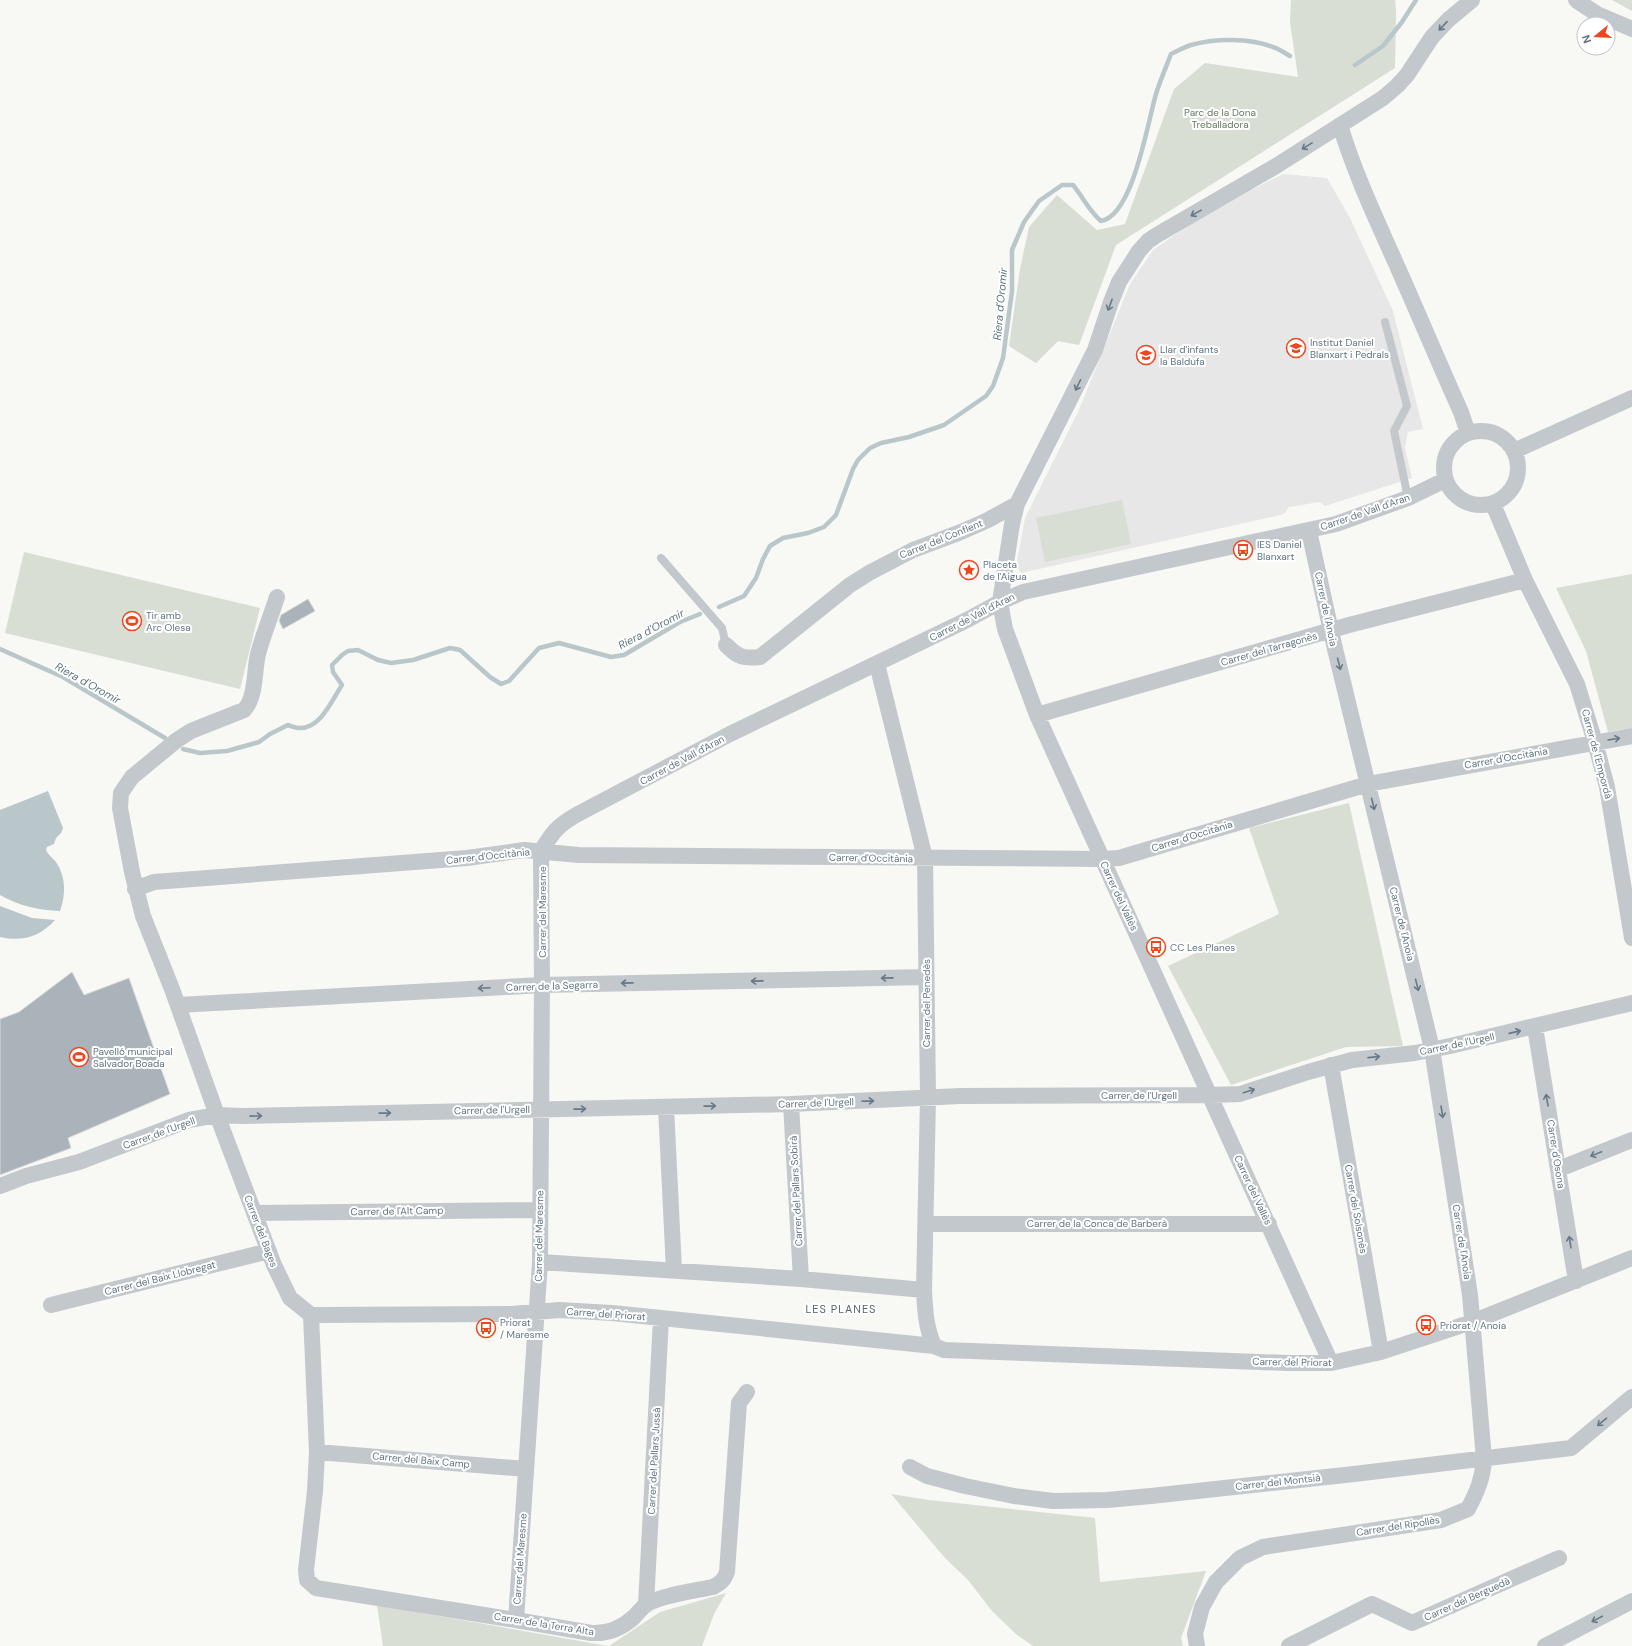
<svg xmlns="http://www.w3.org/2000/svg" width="1632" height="1646" font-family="'DM Sans',sans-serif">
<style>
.built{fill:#e6e7e6}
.green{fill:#d8ded4}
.water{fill:#b9c7ca}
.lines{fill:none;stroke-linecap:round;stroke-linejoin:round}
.stream{stroke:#b9c7ca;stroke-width:4.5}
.building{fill:#a9b3b9;stroke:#dadad7}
.lane{stroke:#c3c8cc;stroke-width:8}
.street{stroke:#c3c8cc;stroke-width:16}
.oneway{stroke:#667986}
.labels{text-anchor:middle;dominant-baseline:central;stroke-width:4;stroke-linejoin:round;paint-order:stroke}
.park-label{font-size:10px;fill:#667a61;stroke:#fff}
.poi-label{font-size:10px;fill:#617582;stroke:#fff;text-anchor:start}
.street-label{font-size:10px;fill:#617582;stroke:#fff}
.water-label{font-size:11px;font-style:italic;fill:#5c757c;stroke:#fff}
.neighbourhood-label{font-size:11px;letter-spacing:1px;fill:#54636d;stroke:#fff}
</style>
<rect width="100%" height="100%" fill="#f8f8f5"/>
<path class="built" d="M1283,174L1327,178L1350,218L1393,311L1423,429L1408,432L1405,448L1412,478L1325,506L1320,502L1289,507L1284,514L1021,573L1016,567L1025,518L1078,412L1130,284L1153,250L1211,210Z"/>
<path class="green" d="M1291,0H1395L1396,10L1395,68L1116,245L1079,345L1058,341L1036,363L1009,346L1020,269L1029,227L1057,195L1097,230L1125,224L1174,89L1205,63L1298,77L1290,22Z
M1612,0H1632V11Z
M1122,500L1131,544L1045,562L1036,518Z
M24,552L260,608L240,689L5,633Z
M1632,574V728L1608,732L1586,651L1556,588Z
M1349,803L1403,1046L1346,1047L1231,1085L1168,966L1279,914L1249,828Z
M891,1494L929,1500L1095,1518L1100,1582L1206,1571L1181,1638L1183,1646H1033L1016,1634L992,1611L968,1580L945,1558Z
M726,1593L714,1614L702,1646H609L660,1612Z
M377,1605L608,1646H383Z"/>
<path class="water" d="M48,791L63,828L61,833L56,838L54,844L47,847L46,850C48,855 53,858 56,862C66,877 66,894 60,911C39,910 19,906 0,895V810Z
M0,906L32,918L55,920C40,937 22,942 0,937Z"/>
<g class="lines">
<path class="stream" d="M1355,65L1383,46L1402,22L1416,0
M719,607L744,596L756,578L763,559L770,546L783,538L808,533L824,527L836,515L853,469L858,460L870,448L881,443L909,437L944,425L986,396L993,386L1003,358L1012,291V250L1024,222L1039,201L1062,185H1073C1083,197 1089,211 1101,221C1133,216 1148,121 1156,94C1160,81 1166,67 1171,54C1178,51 1184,47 1191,45C1215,38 1250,38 1273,47C1279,49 1285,53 1290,56
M0,649L63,677L165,738
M183,749L200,753L227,751L259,742L270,734L288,725C291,726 296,728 300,728C321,728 332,700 342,685L333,672L332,665L342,655L348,651L358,650L378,660L391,663L413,660L450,648L460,650L490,677L501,684L509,681L539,648L559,643L611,657L624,655L680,622L700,614"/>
</g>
<path class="building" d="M308,599L315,611L283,629L279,621L281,615Z
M72,972L84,995L129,978L170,1094L68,1138L71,1148L0,1175V1019L19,1012Z"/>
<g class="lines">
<path class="lane" d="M1385,322L1407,406L1394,431L1408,498
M661,558L722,628L726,645"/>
<path class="street" d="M1576,0L1597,14L1632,29
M1340,125C1357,181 1382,231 1405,284C1424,327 1442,370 1461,412L1468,433
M1444 468a37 37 0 1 1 74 0a37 37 0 1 1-74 0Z
M1514,451L1632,398
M1493,504L1525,580L1577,684L1595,742L1607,787L1632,938
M277,597C271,616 263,635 258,654C254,671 256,698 244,710L191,731L177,740L132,777L121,793L120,808L132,872L143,916L172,989L217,1115L274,1265L290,1298L311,1315L317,1452L315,1491L306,1570L307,1580L316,1588L516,1620L591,1633C607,1634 622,1628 634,1617C638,1613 642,1607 647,1604C663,1595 694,1591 713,1587C721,1583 724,1580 727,1572L739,1403L747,1392
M726,645C738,657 743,659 760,657L850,585L869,573L913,550L961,532L988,520L1017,504
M877,664L925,858L928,1097L924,1290C925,1310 926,1328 934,1346
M1037,715L1349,625L1525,580
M541,851C553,832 556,827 576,815L730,734L967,620L1000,602L1023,592L1336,524L1408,498L1445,480
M135,889L154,882L467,858L524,850L579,855L1102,859L1119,858L1368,784L1632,736
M178,1005L542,985L926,977
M1535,1027L1576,1281
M1331,1065L1381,1352
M791,1104L801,1279
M666,1107L674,1270
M1559,1169L1632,1140
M0,1186L26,1176L79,1162L189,1120L217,1115L242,1116L791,1104L960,1096L1210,1095L1240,1094L1308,1072L1352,1060L1415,1053L1450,1046L1632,1003
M254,1213L540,1210
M926,1224H1269
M540,1262L801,1279L924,1290
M51,1305L269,1251
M311,1315L512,1314L559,1310L612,1313L934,1346L944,1350L1288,1363H1331L1381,1352L1472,1322L1632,1258
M1331,1363L1037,715L1005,629L1000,602L1012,524L1017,504L1095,350L1111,302L1119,282L1139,251L1148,241L1157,235L1276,166L1383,98L1397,86L1407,75L1432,37L1448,20L1472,0
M317,1452L526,1469
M910,1467L927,1476L965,1486L1014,1496L1053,1501L1107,1500L1151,1496L1354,1474L1571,1448L1632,1397
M646,1605L661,1318
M516,1620L540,1262L542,985L541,851
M1197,1646L1195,1634L1202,1607L1216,1582L1240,1558L1263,1547L1441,1520L1468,1509C1477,1492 1483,1478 1484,1459L1470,1295L1432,1049L1335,649L1309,531
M1289,1646L1372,1604L1412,1623L1559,1558
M1545,1646L1632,1601"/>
</g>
<defs><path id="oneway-shaft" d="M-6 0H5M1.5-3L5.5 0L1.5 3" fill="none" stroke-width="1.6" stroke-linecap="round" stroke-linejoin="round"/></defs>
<g class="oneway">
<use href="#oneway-shaft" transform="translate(1443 26) rotate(133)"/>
<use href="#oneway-shaft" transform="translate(1307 146) rotate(148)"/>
<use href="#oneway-shaft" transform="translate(1196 213) rotate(151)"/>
<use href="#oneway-shaft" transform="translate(1110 305) rotate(110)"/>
<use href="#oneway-shaft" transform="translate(1078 385) rotate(116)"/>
<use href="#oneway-shaft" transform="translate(1339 664) rotate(76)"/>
<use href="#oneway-shaft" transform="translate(1614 739) rotate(-9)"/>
<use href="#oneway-shaft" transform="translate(1373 804) rotate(76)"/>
<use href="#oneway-shaft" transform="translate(887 978) rotate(179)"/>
<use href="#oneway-shaft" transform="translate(757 981) rotate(179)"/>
<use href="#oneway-shaft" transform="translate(627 983) rotate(179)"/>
<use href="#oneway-shaft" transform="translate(1417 985) rotate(76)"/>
<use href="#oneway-shaft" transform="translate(484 988) rotate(177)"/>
<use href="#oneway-shaft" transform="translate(1515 1032) rotate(-13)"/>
<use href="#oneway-shaft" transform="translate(1374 1057) rotate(-6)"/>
<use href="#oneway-shaft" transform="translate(1249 1091) rotate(-18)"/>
<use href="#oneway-shaft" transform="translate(1547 1100) rotate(-100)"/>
<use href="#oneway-shaft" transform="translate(868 1101) rotate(-2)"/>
<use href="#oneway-shaft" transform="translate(710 1106) rotate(-1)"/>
<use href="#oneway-shaft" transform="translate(580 1109) rotate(-1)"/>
<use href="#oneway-shaft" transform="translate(1442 1112) rotate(81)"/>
<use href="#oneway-shaft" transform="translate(385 1113) rotate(-1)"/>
<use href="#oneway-shaft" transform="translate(256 1116) rotate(-1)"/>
<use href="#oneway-shaft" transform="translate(1596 1154) rotate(158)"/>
<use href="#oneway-shaft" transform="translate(1570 1242) rotate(-99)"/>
<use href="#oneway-shaft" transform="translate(1602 1422) rotate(140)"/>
<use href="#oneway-shaft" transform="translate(1597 1619) rotate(152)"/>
</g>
<defs>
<g id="school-ring" transform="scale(1)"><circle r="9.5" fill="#fff" stroke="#ee461f" stroke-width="1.5"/><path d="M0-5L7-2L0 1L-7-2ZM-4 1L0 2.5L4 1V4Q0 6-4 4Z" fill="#ee461f"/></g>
<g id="bus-ring" transform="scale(1)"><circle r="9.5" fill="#fff" stroke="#ee461f" stroke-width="1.5"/><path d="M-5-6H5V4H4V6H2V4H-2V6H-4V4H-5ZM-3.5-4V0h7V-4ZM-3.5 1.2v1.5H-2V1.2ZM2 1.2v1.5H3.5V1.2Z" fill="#ee461f"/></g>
<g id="sight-ring" transform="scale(1)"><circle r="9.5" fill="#fff" stroke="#ee461f" stroke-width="1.5"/><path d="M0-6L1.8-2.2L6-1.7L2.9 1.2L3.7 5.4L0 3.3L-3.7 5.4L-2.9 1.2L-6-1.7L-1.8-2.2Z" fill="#ee461f"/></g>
<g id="stadium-ring" transform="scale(1)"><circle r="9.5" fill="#fff" stroke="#ee461f" stroke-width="1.5"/><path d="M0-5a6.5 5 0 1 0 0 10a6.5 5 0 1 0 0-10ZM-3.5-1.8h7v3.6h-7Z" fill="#ee461f"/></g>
</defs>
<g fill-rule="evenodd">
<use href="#school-ring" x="1296" y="348"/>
<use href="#school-ring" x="1146" y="355"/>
<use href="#bus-ring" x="1243" y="550"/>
<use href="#sight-ring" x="969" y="570"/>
<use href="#stadium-ring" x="132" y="621"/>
<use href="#bus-ring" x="1156" y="947"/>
<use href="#stadium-ring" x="79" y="1057"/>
<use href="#bus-ring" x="1426" y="1325"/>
<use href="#bus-ring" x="486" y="1328"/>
</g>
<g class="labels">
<g class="park-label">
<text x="1220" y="112">Parc de la Dona<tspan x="1220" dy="12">Treballadora</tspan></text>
</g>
<g class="poi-label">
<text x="1310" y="342">Institut Daniel<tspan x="1310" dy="12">Blanxart i Pedrals</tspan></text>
<text x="1160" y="349">Llar d'infants<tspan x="1160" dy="12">la Baldufa</tspan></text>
<text x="1257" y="544">IES Daniel<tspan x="1257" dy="12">Blanxart</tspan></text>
<text x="983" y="564">Placeta<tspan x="983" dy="12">de l'Aigua</tspan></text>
<text x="146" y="615">Tir amb<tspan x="146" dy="12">Arc Olesa</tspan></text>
<text x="1170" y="947">CC Les Planes</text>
<text x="93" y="1051">Pavelló municipal<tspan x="93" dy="12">Salvador Boada</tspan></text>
<text x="500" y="1322">Priorat<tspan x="500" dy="12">/ Maresme</tspan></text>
<text x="1440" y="1325">Priorat / Anoia</text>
</g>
<g class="street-label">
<text transform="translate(1365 512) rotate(-19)">Carrer de Vall d'Aran</text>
<text transform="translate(941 539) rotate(-22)">Carrer del Conflent</text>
<text transform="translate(1326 609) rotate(78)">Carrer de l'Anoia</text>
<text transform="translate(972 617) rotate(-27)">Carrer de Vall d'Aran</text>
<text transform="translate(1269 649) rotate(-16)">Carrer del Tarragonès</text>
<text transform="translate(1597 754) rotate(75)">Carrer de l'Empordà</text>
<text transform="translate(1506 758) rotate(-10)">Carrer d'Occitània</text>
<text transform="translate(682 760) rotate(-28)">Carrer de Vall d'Aran</text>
<text transform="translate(1192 836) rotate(-17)">Carrer d'Occitània</text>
<text transform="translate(488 856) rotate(-6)">Carrer d'Occitània</text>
<text transform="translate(871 858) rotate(1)">Carrer d'Occitània</text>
<text transform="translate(1119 896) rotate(65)">Carrer del Vallès</text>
<text transform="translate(542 912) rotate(-90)">Carrer del Maresme</text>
<text transform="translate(1402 924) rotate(76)">Carrer de l'Anoia</text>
<text transform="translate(552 986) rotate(-2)">Carrer de la Segarra</text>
<text transform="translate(926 1003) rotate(-90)">Carrer del Penedès</text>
<text transform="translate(1457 1044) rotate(-12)">Carrer de l'Urgell</text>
<text x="1139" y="1095">Carrer de l'Urgell</text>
<text transform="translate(816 1103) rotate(-2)">Carrer de l'Urgell</text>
<text transform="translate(492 1110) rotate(-1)">Carrer de l'Urgell</text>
<text transform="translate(159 1133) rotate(-20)">Carrer de l'Urgell</text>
<text transform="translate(1556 1154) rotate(81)">Carrer d'Osona</text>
<text transform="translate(1253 1190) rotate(65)">Carrer del Vallès</text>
<text transform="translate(796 1191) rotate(-93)">Carrer del Pallars Sobirà</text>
<text transform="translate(1356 1209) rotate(80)">Carrer del Solsonès</text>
<text transform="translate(397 1211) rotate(-1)">Carrer de l'Alt Camp</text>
<text x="1097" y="1223">Carrer de la Conca de Barberà</text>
<text transform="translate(261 1231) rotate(69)">Carrer del Bages</text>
<text transform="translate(539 1236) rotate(-89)">Carrer del Maresme</text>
<text transform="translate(1462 1242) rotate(81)">Carrer de l'Anoia</text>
<text transform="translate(160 1278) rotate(-14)">Carrer del Baix Llobregat</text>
<text transform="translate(606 1314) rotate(4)">Carrer del Priorat</text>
<text transform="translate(1292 1362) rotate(1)">Carrer del Priorat</text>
<text transform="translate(421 1460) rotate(5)">Carrer del Baix Camp</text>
<text transform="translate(654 1461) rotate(-87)">Carrer del Pallars Jussà</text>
<text transform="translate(1278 1482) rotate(-6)">Carrer del Montsià</text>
<text transform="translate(1398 1526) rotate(-9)">Carrer del Ripollès</text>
<text transform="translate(520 1559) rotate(-86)">Carrer del Maresme</text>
<text transform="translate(1467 1599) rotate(-24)">Carrer del Berguedà</text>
<text transform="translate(544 1624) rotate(9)">Carrer de la Terra Alta</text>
</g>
<g class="water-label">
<text transform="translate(1000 304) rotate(-85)">Riera d'Oromir</text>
<text transform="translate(651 629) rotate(-28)">Riera d'Oromir</text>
<text transform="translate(88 683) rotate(29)">Riera d'Oromir</text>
</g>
<g class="neighbourhood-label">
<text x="841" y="1309">LES PLANES</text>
</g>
</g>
<g transform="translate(1596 36) rotate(252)"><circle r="19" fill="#ffffff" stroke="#c0c8cd"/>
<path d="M0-3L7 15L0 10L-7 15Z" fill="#ee461f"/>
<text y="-6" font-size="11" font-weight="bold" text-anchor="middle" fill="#617582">N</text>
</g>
</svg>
